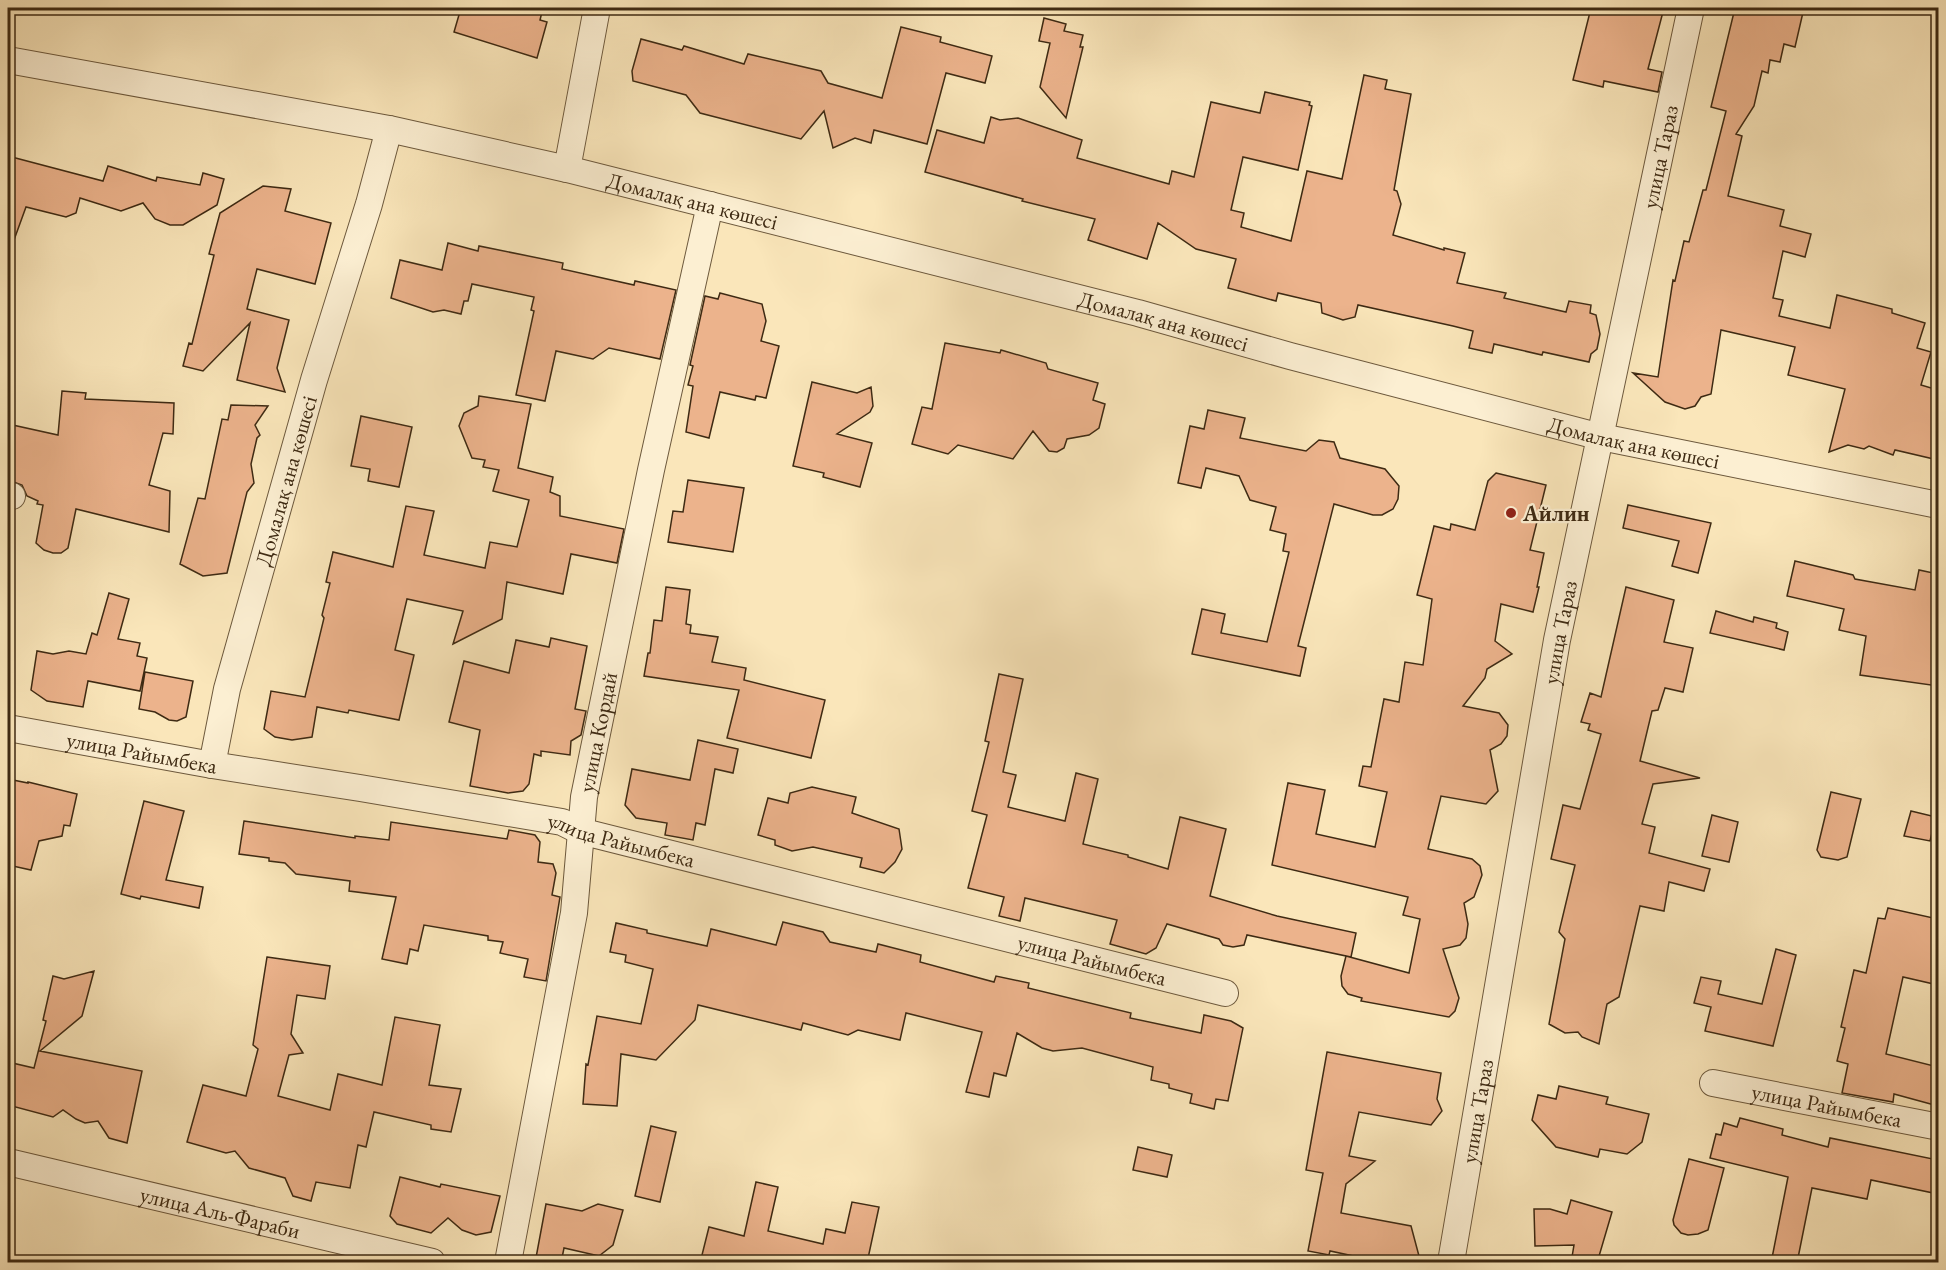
<svg xmlns="http://www.w3.org/2000/svg" width="1946" height="1270" font-family="'EB Garamond',serif">
<style>
.building{fill:#ecb38c;stroke:#3e2a13;stroke-width:1.5}
.lines{fill:none;stroke-linecap:round;stroke-linejoin:round}
.minor-casing{stroke:#6d593d;stroke-width:28}
.minor{stroke:#fcefd2;stroke-width:26}
.poi-dot{fill:#8f2418;stroke:#fcefd2;stroke-width:2}
.labels{text-anchor:middle;dominant-baseline:central;stroke-width:4.5;stroke-linejoin:round;paint-order:stroke}
.street-label{font-size:22px;fill:#3e2a13;stroke:#fcefd2}
.poi-label{font-size:22px;font-weight:bold;fill:#3e2a13;stroke:#fcefd2;text-anchor:start}
</style>
<rect width="100%" height="100%" fill="#fae6ba"/>
<filter id="stains"><feTurbulence type="fractalNoise" baseFrequency=".00333" numOctaves="4"/><feColorMatrix values="0 0 0 0 .2 0 0 0 0 .09 0 0 0 0 .02 0 0 0 .5 -.17"/></filter>
<radialGradient id="worn" r=".72"><stop offset=".6" stop-color="#630" stop-opacity="0"/><stop offset="1" stop-color="#630" stop-opacity=".3"/></radialGradient>
<path class="building" d="M461,8H543L540,20L547,22L537,58L454,32Z
M1591,8H1664L1648,69L1662,72L1658,92L1604,81L1603,87L1573,80Z
M1735,8H1804L1795,47L1784,44L1780,62L1770,60L1768,73L1762,71L1754,106L1736,134L1742,136L1728,196L1784,210L1780,226L1811,234L1805,257L1783,251L1773,298L1783,300L1779,316L1830,328L1837,295L1892,309V313L1925,323L1917,348L1931,352L1921,385L1938,390V460L1895,450L1893,455L1869,446L1864,449L1848,445L1829,452L1845,389L1788,375L1795,347L1721,330L1711,394L1701,397L1695,406L1685,409L1665,402L1633,373L1658,377L1673,280L1675,281L1684,241L1689,242L1703,190H1706L1726,111L1711,107Z
M1044,18L1066,24L1064,31L1083,35L1080,47H1083L1066,118L1040,87L1050,43L1039,41Z
M901,27L941,37L940,42L992,56L985,83L946,73L927,144L874,130L871,143L855,138L833,148L824,111L801,139L700,113L686,95L633,81L632,71L641,39L682,50L684,46L744,64L748,54L821,71L828,83L882,98Z
M1364,75L1387,80L1385,89L1411,94L1394,190L1397,191L1401,204L1393,235L1444,250V248L1465,253L1457,283L1506,293L1504,298L1566,312L1569,301L1591,305L1590,313L1596,315L1600,334L1597,349L1591,354L1589,362L1543,352L1542,355L1494,344L1492,353L1469,348L1473,331L1453,326L1358,305L1355,317L1343,320L1322,313L1321,303L1278,293L1276,301L1228,288L1236,259L1196,249L1158,223L1147,259L1088,240L1095,219L1022,201L1023,199L925,172L937,130L984,143L991,117L1000,120L1018,118L1082,140L1077,158L1169,184L1172,171L1194,177L1211,102L1260,113L1265,92L1310,102L1309,105L1312,106L1298,170L1243,157L1231,210L1244,213L1241,227L1291,241L1307,171L1342,179Z
M8,156L103,181L108,166L156,181L157,177L200,185L203,173L224,179L217,205L183,225H170L155,219L143,203L121,211L80,198L76,213L66,217L26,207L10,251L8,250Z
M263,186L291,189L285,211L331,223L315,284L257,269L247,309L289,320L277,368L285,392L237,380L250,323L203,371L183,366L189,343L192,344L214,255L209,254L220,213Z
M448,243L478,251L479,246L563,263L562,269L634,285L635,281L676,290L660,359L609,348L593,359L556,351L545,401L516,395L534,311L531,310L534,297L472,284L468,301H464L461,314L444,310L433,312L391,298L400,260L442,270Z
M720,293L762,304L766,321L761,341L779,346L766,398L756,396L755,400L720,392L709,438L686,432L693,386L688,385L693,366L690,365L705,296L718,299Z
M945,343L1000,353L1001,350L1046,363L1048,369L1098,383L1093,400L1105,404L1099,428L1089,435L1067,439L1064,448L1057,452L1049,451L1033,431L1013,459L958,445L948,454L912,444L922,407L932,409Z
M812,382L857,393L871,387L873,406L870,412L837,434L872,443L860,487L823,477L824,473L793,466Z
M62,391L86,393L85,399L174,403L173,434L163,433L149,485L170,491L169,532L76,509L68,548L61,553H53L44,550L36,543L43,505L37,504L38,501L27,496L22,485L8,480V424L58,435Z
M479,396L531,404L518,468L553,477L550,492L560,496V516L624,529L617,563L571,554L563,594L507,582L502,619L453,644L463,611L407,599L395,650L414,655L399,720L349,710L348,713L317,707L312,737L292,740L275,737L264,729L271,691L305,697L324,618L322,615L330,583L326,582L333,552L393,567L406,506L434,511L424,555L485,568L490,542L517,547L529,500L493,491L499,470L483,467L485,460L472,458L459,426L464,413L478,406Z
M231,405L268,406L255,425L260,435L257,438L251,464L254,483L247,492L227,573L203,576L180,564L198,498L205,499L222,419L228,420Z
M1208,410L1245,418L1240,438L1306,451L1319,440L1334,442L1340,458L1385,469L1399,486L1398,499L1393,509L1382,515H1373L1334,504L1298,646L1306,648L1300,676L1192,654L1202,609L1225,614L1221,633L1267,642L1289,552L1283,551L1286,534L1270,530L1276,507L1250,500L1239,476L1206,468L1201,488L1178,483L1190,426L1204,429Z
M361,416L412,427L399,487L368,481L370,469L351,466Z
M1496,473L1546,485L1530,550L1544,553L1537,587H1539L1533,612L1501,604L1495,641L1512,654L1487,669L1485,678L1463,706L1499,713L1508,725L1507,736L1501,744L1490,750L1498,791L1486,804L1441,796L1428,849L1472,859L1480,866L1482,875L1474,897L1464,903L1468,924L1466,938L1460,945L1443,949L1459,998L1455,1011L1449,1017L1361,1001L1362,998L1348,994L1342,986L1341,976L1346,956L1409,973L1420,919L1403,915L1408,897L1272,865L1288,783L1325,790L1316,834L1375,847L1387,792L1359,786L1363,766L1371,767L1384,699L1399,702L1405,662L1423,665L1432,599L1417,595L1434,526L1450,530L1451,524L1475,530L1488,481Z
M688,480L744,488L733,552L668,542L673,511L683,512Z
M1628,505L1711,523L1698,573L1672,566L1679,541L1623,528Z
M1795,561L1853,575L1855,579L1915,590L1919,570L1938,574V686L1860,675L1866,636L1839,630L1844,609L1787,596Z
M666,587L690,590L686,624L691,625L690,633L718,637L712,662L746,668L744,680L825,700L811,758L727,738L739,690L644,676L648,653H650L654,620L662,621Z
M1626,587L1674,600L1664,642L1693,648L1683,692L1665,688L1658,710L1652,711L1640,761L1700,778L1653,784L1642,824L1655,827L1649,853L1710,869L1704,891L1669,882L1664,911L1640,906L1619,997L1607,1004L1599,1044L1582,1037L1578,1032L1565,1033L1549,1024L1565,939L1559,932L1575,865L1551,859L1563,805L1580,809L1601,734L1588,730L1590,724L1581,722L1590,693L1601,697Z
M109,593L129,599L118,639L140,643L137,656L147,658L140,691L88,681L83,707L47,701L31,690L37,651L53,654L69,651L86,654L92,633L97,635Z
M1716,611L1753,622L1754,617L1777,623L1776,628L1788,632L1784,650L1710,633Z
M551,638L587,646L575,709L586,711L581,735L571,741L570,755L541,751V756L534,754L529,784L523,791L508,793L470,786L480,730L449,722L464,661L509,673L516,640L549,647Z
M145,672L193,681L186,717L177,721L169,720L155,712L139,709Z
M999,674L1023,679L1003,772L1016,775L1008,807L1065,821L1076,773L1098,779L1083,844L1128,855V857L1168,869L1180,817L1226,829L1210,896L1277,916L1356,933L1351,957L1247,935L1244,945L1233,947L1223,945L1219,939L1167,924L1156,948L1146,954L1110,944L1117,920L1025,898L1020,921L999,916L1004,897L968,888L987,815L972,811L989,742L985,741Z
M698,740L738,749L733,773L715,769L705,825L696,823L693,840L665,835L667,823L636,818L625,805L632,769L690,780Z
M8,779L28,783V782L77,794L70,826L64,825L62,836L39,841L31,870L8,865Z
M812,787L856,797L852,813L899,829L902,849L895,862L884,873L860,867L862,858L813,847L792,851L775,845V840L758,835L768,798L788,803L790,793Z
M1831,792L1861,799L1847,857L1838,860L1821,857L1817,850Z
M144,801L184,811L166,880L203,887L199,908L141,896L140,899L121,894Z
M1911,811L1936,817L1930,841L1904,836Z
M1712,815L1738,822L1729,862L1702,856Z
M244,821L355,838V836L389,840L391,822L507,839L509,830L535,835L540,842L538,862L553,864L556,873L552,895L560,897L546,981L524,977L528,959L500,953L503,942L488,940V936L424,925L418,951L410,949L407,964L382,959L396,897L349,891L350,881L296,874L285,863L269,861V858L239,854Z
M1888,908L1938,919V985L1903,977L1886,1054L1938,1067V1106L1894,1094L1893,1102L1842,1093L1848,1064L1837,1061L1845,1028L1841,1027L1854,970L1866,973L1878,918L1885,919Z
M783,922L823,932L830,942L876,952L878,944L921,955L920,962L994,982L996,976L1029,983L1028,988L1131,1013L1130,1018L1201,1033L1204,1015L1231,1021L1243,1028L1228,1101L1216,1099L1214,1109L1190,1103L1192,1094L1169,1088V1084L1151,1080L1153,1067L1082,1048L1053,1051L1042,1048L1017,1033L1006,1076L994,1073L989,1097L966,1092L982,1032L906,1013L900,1040L858,1030L848,1035L803,1023L801,1030L698,1005L695,1020L656,1060L621,1054L617,1106L583,1104L586,1064L588,1065L597,1016L641,1024L653,969L625,962L626,955L610,952L616,923L647,930V933L707,946L711,929L776,945Z
M1776,949L1796,955L1773,1046L1705,1031L1711,1007L1694,1003L1701,977L1721,981L1718,994L1762,1004Z
M267,957L330,966L325,999L297,995L291,1034L303,1053L289,1055L278,1096L330,1110L338,1074L382,1085L395,1017L440,1025L429,1085L461,1089L451,1132L431,1129V1125L374,1112L366,1147L358,1145L350,1188L316,1182L311,1201L293,1196L285,1178L249,1168L235,1151L226,1153L187,1142L203,1085L246,1096L258,1049L253,1045Z
M94,971L82,1016L40,1051L142,1071L127,1143L109,1138L98,1121L85,1123L76,1119L63,1110L53,1117L8,1105V1062L34,1068L46,1021L43,1020L53,976L64,979Z
M1327,1052L1441,1073L1437,1099L1442,1111L1431,1125L1359,1112L1349,1156L1375,1161L1346,1184L1341,1213L1411,1226L1419,1256L1409,1263H1386L1330,1251L1329,1255L1308,1251L1323,1173L1306,1170Z
M1559,1086L1608,1097L1606,1104L1649,1114L1642,1142L1627,1154L1600,1149L1598,1157L1556,1147L1532,1120L1538,1095L1556,1099Z
M1740,1118L1783,1129L1782,1135L1828,1147L1830,1138L1938,1160V1194L1871,1180L1867,1199L1812,1188L1797,1263H1771L1788,1177L1710,1158L1716,1134L1721,1135L1724,1123L1737,1127Z
M651,1126L676,1132L660,1202L635,1196Z
M1138,1147L1172,1155L1167,1177L1133,1170Z
M1689,1159L1724,1168L1708,1230L1698,1234L1688,1235L1681,1233L1674,1225L1673,1220Z
M400,1177L440,1187L441,1184L500,1196L491,1232L476,1235L462,1230L448,1218L431,1233L397,1224L390,1216Z
M756,1182L778,1187L768,1231L823,1244L826,1229L845,1233L852,1202L879,1207L867,1263H700L709,1227L744,1236Z
M1571,1200L1612,1212L1597,1263H1571L1574,1245L1535,1246L1534,1209H1550L1567,1214Z
M546,1204L582,1211L598,1204L623,1210L613,1245L599,1256L564,1248L561,1263H535Z"/>
<g class="lines">
<g class="minor-casing">
<g id="minor">
<path id="s1" d="M8,60L389,129L567,169L1138,313L1290,356L1601,437L1938,505"/>
<path d="M567,169L597,8"/>
<path d="M8,495L12,496"/>
<path id="s2" d="M8,728L212,765L360,788L562,822L580,831L1225,993"/>
<path id="s3" d="M212,765L227,689L314,380L369,204L389,129"/>
<path id="s4" d="M1713,1083L1934,1126H1938"/>
<path id="s5" d="M8,1162L432,1262"/>
<path id="s6" d="M508,1262L574,913L584,797L651,470L710,205"/>
<path id="s7" d="M1451,1262L1557,640L1691,8"/>
</g>
</g>
<use href="#minor" class="minor"/>
</g>
<circle class="poi-dot" cx="1511" cy="513" r="6"/>
<g class="labels">
<g class="street-label">
<text stroke="none"><textPath href="#s7" startOffset="1125">улица Тараз</textPath></text>
<text stroke="none"><textPath href="#s1" startOffset="699">Домалақ ана көшесі</textPath></text>
<text stroke="none"><textPath href="#s1" startOffset="1185">Домалақ ана көшесі</textPath></text>
<text stroke="none"><textPath href="#s1" startOffset="1671">Домалақ ана көшесі</textPath></text>
<text stroke="none"><textPath href="#s3" startOffset="294">Домалақ ана көшесі</textPath></text>
<text stroke="none"><textPath href="#s7" startOffset="639">улица Тараз</textPath></text>
<text stroke="none"><textPath href="#s6" startOffset="538">улица Кордай</textPath></text>
<text stroke="none"><textPath href="#s2" startOffset="136">улица Райымбека</textPath></text>
<text stroke="none"><textPath href="#s2" startOffset="624">улица Райымбека</textPath></text>
<text stroke="none"><textPath href="#s2" startOffset="1110">улица Райымбека</textPath></text>
<text stroke="none"><textPath href="#s4" startOffset="116">улица Райымбека</textPath></text>
<text stroke="none"><textPath href="#s7" startOffset="153">улица Тараз</textPath></text>
<text stroke="none"><textPath href="#s5" startOffset="218">улица Аль-Фараби</textPath></text>
</g>
<g class="poi-label">
<text x="1523" y="513">Айлин</text>
</g>
</g>
<rect width="1946" height="1270" fill="none" stroke="#fae6ba" stroke-width="30"/>
<rect x="9" y="9" width="1928" height="1252" fill="none" stroke="#3e2a13" stroke-width="3"/>
<rect x="15" y="15" width="1916" height="1240" fill="none" stroke="#3e2a13" stroke-width="1.5"/>
<rect width="100%" height="100%" filter="url(#stains)"/>
<rect width="100%" height="100%" fill="url(#worn)"/>
</svg>
